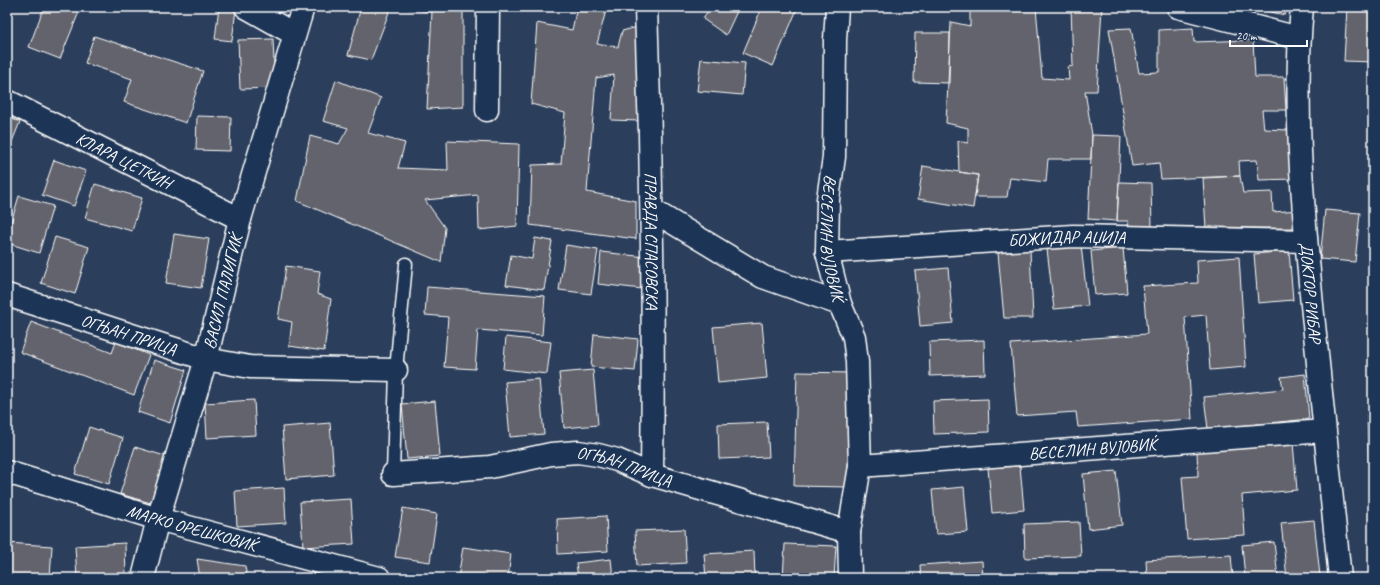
<svg xmlns="http://www.w3.org/2000/svg" width="1380" height="585" viewBox="0 0 1380 585" font-family="Caveat,sans-serif">
	<style>
		.building { fill: #62636c; stroke: #fff }
		.lines { fill: none; stroke-linecap: round; stroke-linejoin: round }
		.service-casing { stroke: #fff; stroke-width: 15 }
		.minor-casing { stroke: #fff; stroke-width: 25 }
		.service { stroke: #1d3557; stroke-width: 12 }
		.minor { stroke: #1d3557; stroke-width: 22 }
		.labels { text-anchor: middle; dominant-baseline: central; stroke-width: 3; stroke-linejoin: round; paint-order: stroke }
		.street-label { font-size: 17px; fill: #fff; stroke: #1d3557 }
	</style>
	<rect width="100%" height="100%" fill="#2b3e5b"/>
	<filter id="ink" filterUnits="userSpaceOnUse"><feTurbulence type="fractalNoise" baseFrequency=".025" numOctaves="2"/><feDisplacementMap in="SourceGraphic" scale="8" xChannelSelector="R" yChannelSelector="G"/><feConvolveMatrix kernelMatrix="1 2 1 2 8 2 1 2 1" color-interpolation-filters="sRGB"/></filter>
	<g filter="url(#ink)">
		<path class="building" d="M44,7H67L79,12L60,59L29,47Z
			M219,7L236,9L232,41L215,39Z
			M361,7H391L371,60L348,55Z
			M396,7H463V107L427,109L432,12Z
			M577,7H607L597,44L618,47L622,31L637,27L639,121L611,120L614,75L596,78L587,192L636,201V239L530,225L532,165L561,164L565,113L531,104L537,23L572,30Z
			M710,7H739L726,35L703,19Z
			M762,7H798L773,66L743,53Z
			M970,7H1036L1042,78L1069,80L1068,67L1073,66L1071,7H1102L1097,91H1085L1092,135L1091,159H1048L1046,182L1010,178L1007,197H975L978,175L959,172L958,141L968,143V128L946,123L951,22L970,26Z
			M1247,7H1286L1285,15Z
			M1347,7H1373V62L1344,61Z
			M1131,28L1139,73L1159,72V30L1193,28L1194,42L1253,40L1255,77H1284L1286,110H1262L1264,129L1288,130L1293,179L1259,180L1257,160L1239,161L1240,176L1161,179L1159,163L1132,166L1109,29Z
			M915,33H950L949,83L914,82Z
			M94,36L203,71L186,123L124,102L132,79L85,63Z
			M273,39L275,88L240,89L238,40Z
			M701,59L745,63L742,95L697,91Z
			M336,80L381,98L368,133L405,143L398,168L448,170L447,141L519,144L517,226L479,230L478,195L425,200L445,228L441,262L297,201L310,136L339,144L348,128L323,121Z
			M197,116L231,117L230,151L196,150Z
			M7,117L20,122L7,154Z
			M1092,135L1121,136L1117,221L1088,219Z
			M54,160L86,171L74,206L42,195Z
			M923,166L978,175L973,208L918,199Z
			M1240,176L1243,193L1272,192L1273,212L1299,210L1300,228L1206,229L1203,178Z
			M1119,182L1151,183L1152,229L1128,232V221H1117Z
			M95,184L142,198L132,231L85,218Z
			M19,196L53,206L39,253L7,243V236Z
			M1370,208H1373V259H1371Z
			M1325,210L1360,213L1355,262L1320,259Z
			M174,234L209,239L201,288L166,283Z
			M55,237L89,247L75,294L41,283Z
			M535,238L552,241L544,290L506,285L511,255L532,259Z
			M566,245L598,250L591,294L559,290Z
			M1081,245L1088,306L1054,309L1047,249Z
			M1123,248L1127,293L1095,295L1091,251Z
			M1030,250L1033,318H1004L998,253Z
			M1289,251L1293,300L1258,303L1254,254Z
			M601,252L646,257L642,289L598,284Z
			M1239,257L1246,367L1210,370L1206,315L1185,317L1192,419L1078,427L1076,412L1017,416L1011,344L1147,334L1143,286L1198,283L1197,260Z
			M286,266L320,271L317,294L331,299L324,351L289,346L292,322L278,319Z
			M948,268L953,323L920,326L915,271Z
			M427,287L545,296L542,335L478,330L475,369L444,367L448,317L425,315Z
			M31,322L112,353L116,342L149,355L134,395L20,352Z
			M762,323L767,378L718,383L713,327Z
			M594,334L638,339L635,371L591,367Z
			M506,337L551,342L547,374L503,369Z
			M984,340L985,374L930,376L929,342Z
			M154,360L186,370L170,423L138,412Z
			M593,370L598,425L564,428L559,373Z
			M797,372L851,373L848,487L794,486Z
			M1305,374L1309,419L1208,429L1204,397L1283,389L1281,377Z
			M539,379L544,434L510,437L505,382Z
			M988,399L989,432L934,434L933,401Z
			M254,400L256,435L207,438L205,403Z
			M435,401L440,456L407,459L402,404Z
			M1367,414H1373V466H1369Z
			M767,422L769,457L719,459L718,424Z
			M330,423L334,475L286,479L282,427Z
			M89,427L123,438L109,484L75,474Z
			M1293,443L1297,490L1242,495L1245,535L1187,539L1182,477L1198,476L1197,451Z
			M135,447L168,457L154,504L120,494Z
			M1020,466L1024,510L992,513L988,468Z
			M1116,471L1122,525L1088,529L1083,474Z
			M964,487L968,532L936,534L932,490Z
			M284,488L286,523L237,526L235,491Z
			M351,499L354,544L303,547L300,502Z
			M403,508L437,514L430,562L395,557Z
			M606,516L608,551L558,554L557,519Z
			M1314,520L1320,576L1287,578L1281,523Z
			M1079,522L1081,556L1025,558L1024,524Z
			M684,529L686,563L637,566L635,531Z
			M1274,542L1278,578H1245L1242,545Z
			M7,543L52,546L50,578H7Z
			M125,543L126,578H77L75,546Z
			M785,544L836,546L834,578H783Z
			M463,547L511,554L508,578H458Z
			M754,551L755,578H706L704,554Z
			M1231,555L1233,578H1147L1146,560Z
			M197,559L245,566L247,578H200Z
			M611,559L613,578H578L576,563Z
			M982,561L983,578H921L920,565Z"/>
		<g class="lines">
			<defs>
				<path id="service" d="M393,474L396,370L406,264"/>
				<g id="minor">
					<path d="M246,7L294,34"/>
					<path id="s1" d="M646,7C652,163 654,319 652,475"/>
					<path id="s2" d="M837,7L835,40L834,157L828,199L827,252L840,304L854,337L857,362L860,466L849,532L850,578"/>
					<path d="M1178,7L1299,38"/>
					<path id="s3" d="M1302,7C1293,106 1303,206 1312,305C1321,396 1330,487 1340,578"/>
					<path id="s4" d="M7,101L240,219"/>
					<path d="M487,110L488,7"/>
					<path d="M652,210L763,277L840,304"/>
					<path id="s5" d="M827,252L1073,236L1306,241"/>
					<path id="s6" d="M7,295L206,359L250,367L396,370"/>
					<path id="s7" d="M860,466L1324,431"/>
					<path id="s8" d="M7,472L158,519L379,578"/>
					<path id="s9" d="M393,474L490,467L551,454L578,452L598,455L617,460L652,475L849,532"/>
					<path id="s10" d="M143,578L158,519L206,359L240,219L303,7"/>
				</g>
			</defs>
			<use href="#service" class="service-casing"/>
			<use href="#minor" class="minor-casing"/>
			<use href="#service" class="service"/>
			<use href="#minor" class="minor"/>
		</g>
	</g>
	<g class="labels">
		<g class="street-label">
			<text stroke="none"><textPath href="#s4" startOffset="131">КЛАРА ЦЕТКИН</textPath></text>
			<text stroke="none"><textPath href="#s2" startOffset="232">ВЕСЕЛИН ВУЈОВИЌ</textPath></text>
			<text stroke="none"><textPath href="#s5" startOffset="240">БОЖИДАР АЏИЈА</textPath></text>
			<text stroke="none"><textPath href="#s1" startOffset="234">ПРАВДА СПАСОВСКА</textPath></text>
			<text stroke="none"><textPath href="#s10" startOffset="297">ВАСИЛ ПАЛИГИЌ</textPath></text>
			<text stroke="none"><textPath href="#s3" startOffset="286">ДОКТОР РИБАР</textPath></text>
			<text stroke="none"><textPath href="#s6" startOffset="128">ОГЊАН ПРИЦА</textPath></text>
			<text stroke="none"><textPath href="#s7" startOffset="233">ВЕСЕЛИН ВУЈОВИЌ</textPath></text>
			<text stroke="none"><textPath href="#s9" startOffset="235">ОГЊАН ПРИЦА</textPath></text>
			<text stroke="none"><textPath href="#s8" startOffset="193">МАРКО ОРЕШКОВИЌ</textPath></text>
		</g>
	</g>
	<rect width="1380" height="585" fill="none" stroke="#1d3557" stroke-width="24"/>
	<rect x="12" y="12" width="1356" height="561" fill="none" stroke="#fff" stroke-width="1.5" filter="url(#ink)"/>
	<path d="M1230 40v6h77v-6" fill="none" stroke="#ffffff" stroke-width="2"/>
	<text x="1236" y="40" font-size="12" fill="#ffffff" stroke="#1d3557" stroke-width="3" paint-order="stroke">20 m</text>
</svg>
